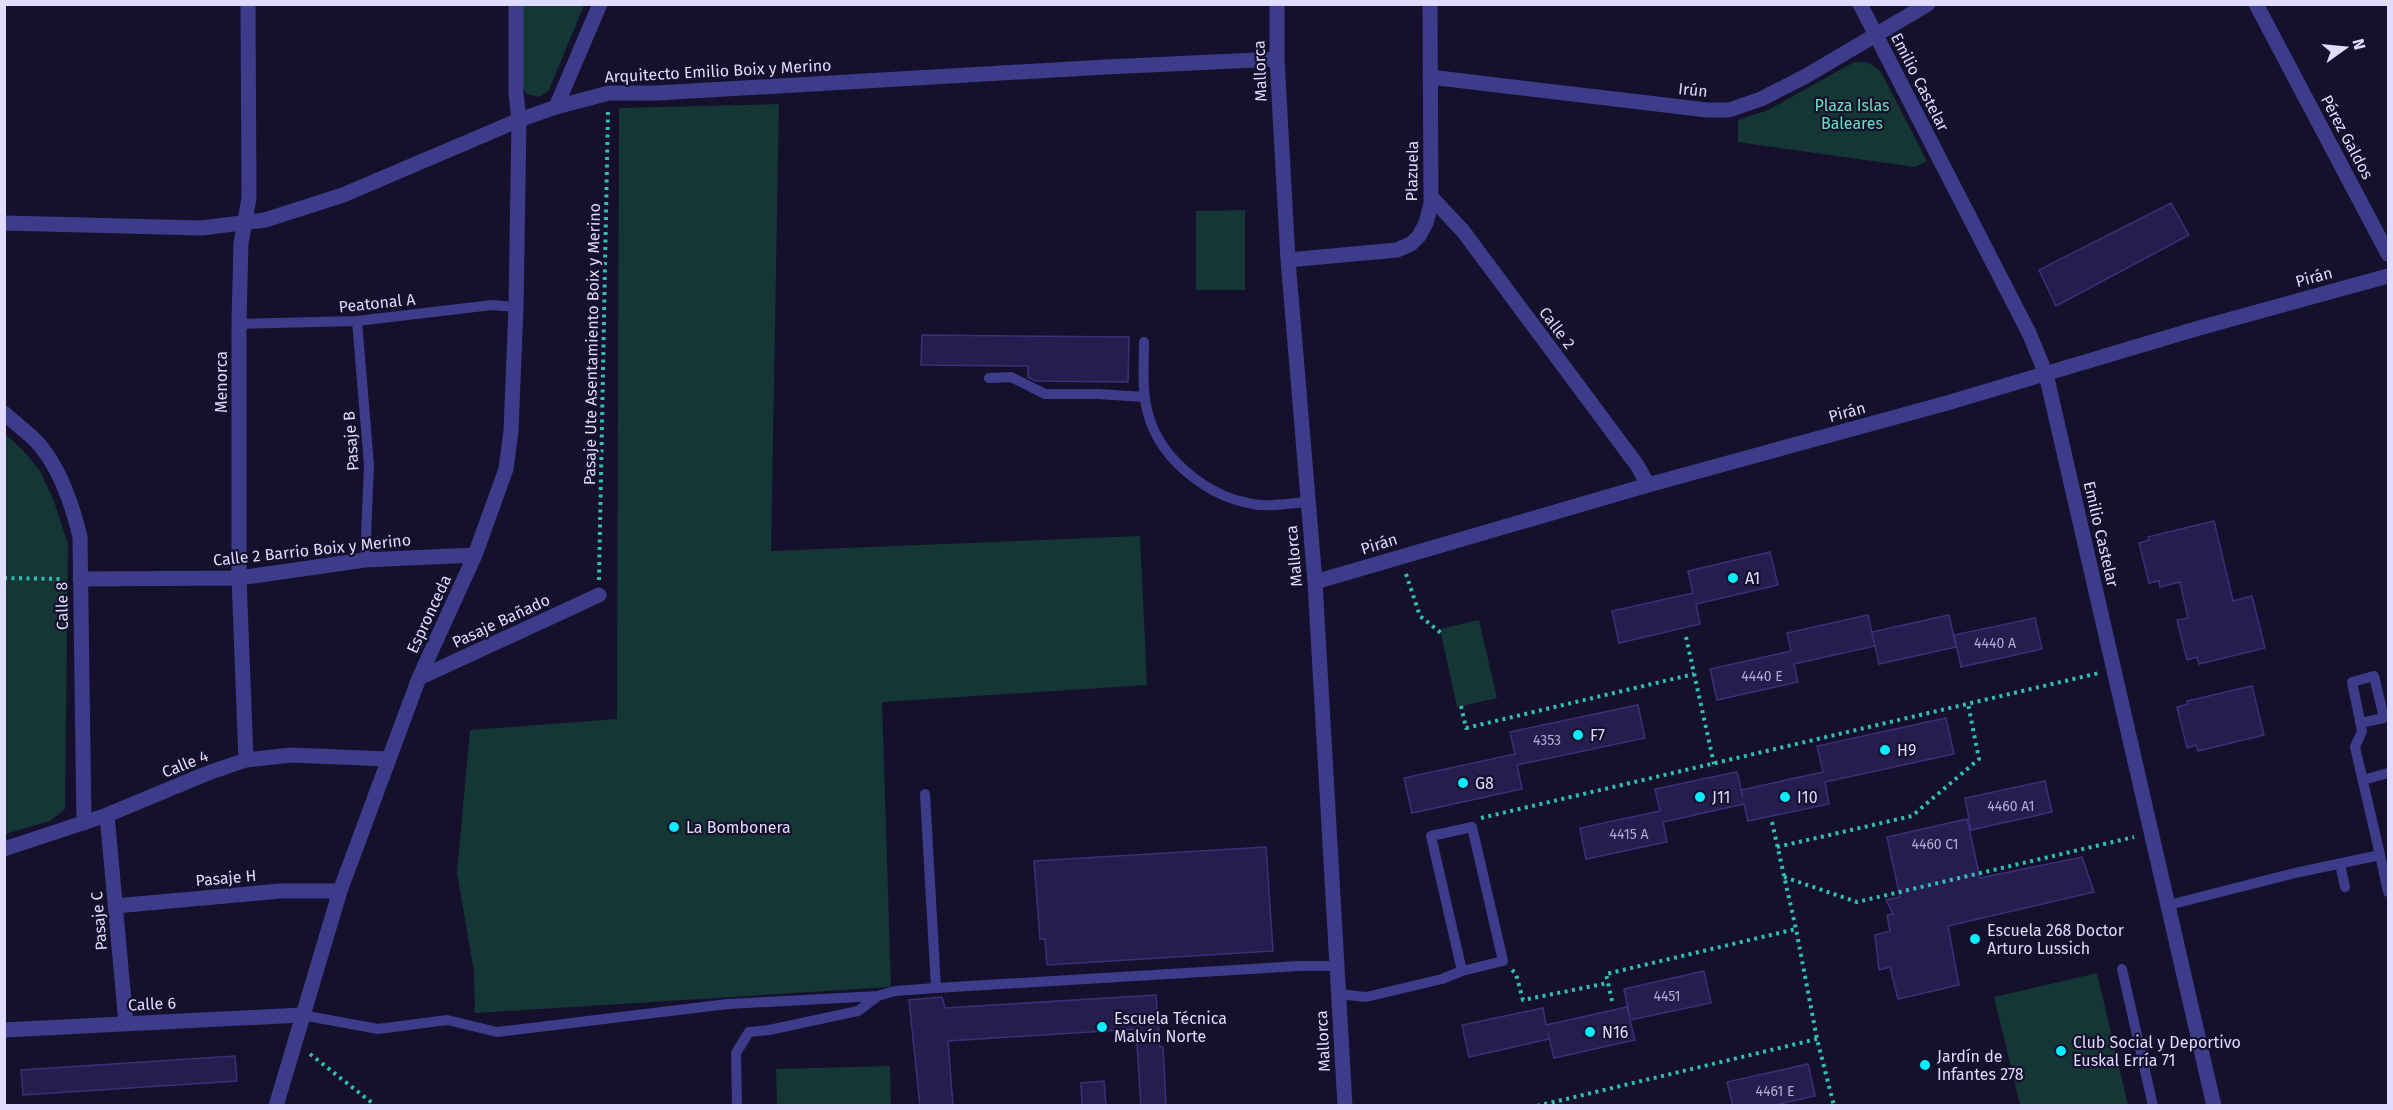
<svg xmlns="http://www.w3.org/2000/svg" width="2393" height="1110" viewBox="0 0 2393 1110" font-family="'Fira Sans',sans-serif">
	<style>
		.green { fill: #143634 }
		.building { fill: #251d4d; stroke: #3c2f79; stroke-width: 1.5 }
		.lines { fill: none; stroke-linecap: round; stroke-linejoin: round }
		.path { stroke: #30bfb2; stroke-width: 4; stroke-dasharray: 3 4.5; stroke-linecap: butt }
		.service { stroke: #3d3c8b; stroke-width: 10 }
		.minor { stroke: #3d3c8b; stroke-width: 15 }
		.poi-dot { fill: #08edff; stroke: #15112c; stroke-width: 2 }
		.labels { text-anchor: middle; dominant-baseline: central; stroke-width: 4.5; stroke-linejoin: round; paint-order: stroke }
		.number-label { font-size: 14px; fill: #b0acd2 }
		.street-label { font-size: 16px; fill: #dfdcff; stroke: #15112c }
		.park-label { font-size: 16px; fill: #65e2bf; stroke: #15112c }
		.poi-label { font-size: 16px; fill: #dfdcff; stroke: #15112c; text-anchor: start }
	</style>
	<rect width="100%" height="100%" fill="#15112c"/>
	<path class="green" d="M522,5H584L549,90L539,97L527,94L523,88Z
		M1854,62C1864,61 1875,64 1881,72L1927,161L1915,167L1738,142V120L1768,110Z
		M779,104L771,551L1140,536L1147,685L882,702L891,987L475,1013L474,972L457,873L470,730L617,719L619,108Z
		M1245,210V290H1196V211Z
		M5,434L23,450L40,471L54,501L68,544L65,809L50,821L5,834Z
		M1479,620L1497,698L1457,707L1440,629Z
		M2097,973L2128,1105H2020L1994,997Z
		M890,1066L891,1105H777L776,1069Z"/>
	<path class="building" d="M2171,203L2189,235L2056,306L2039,270Z
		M922,335L1129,337L1128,382L1035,381L1028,377V366L921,365Z
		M2214,521L2233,601L2252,596L2265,648L2199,664L2197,657L2187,660L2177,620L2188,618L2180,582L2160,587L2159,581L2149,583L2139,543L2149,540L2148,537Z
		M1770,552L1778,585L1696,604L1700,624L1619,643L1612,611L1693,593L1688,571Z
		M1868,615L1875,646L1794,664L1798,682L1717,700L1710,669L1791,651L1787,633Z
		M1949,615L1956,647L1879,664L1872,632Z
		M2035,618L2042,649L1961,667L1954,635Z
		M2252,686L2264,735L2198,751L2196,745L2187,748L2177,707L2188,704L2187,701Z
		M1638,705L1645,738L1517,765L1522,789L1412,813L1404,778L1515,754L1510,732Z
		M1946,718L1954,754L1825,782L1829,804L1748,821L1744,804L1663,822L1667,842L1586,859L1580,828L1660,811L1655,789L1737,772L1743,797L1741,790L1823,772L1817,746Z
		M2045,781L2052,812L1971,830L1965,798Z
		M1967,819L1980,878L2082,857L2094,892L1948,926L1959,985L1898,999L1890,967L1879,970L1875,935L1890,931L1887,915L1893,914L1886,900L1900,897L1887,837Z
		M1266,847L1273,951L1047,965L1045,939H1040L1034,861Z
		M1704,971L1711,1003L1630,1020L1635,1040L1554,1058L1548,1033L1549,1039L1469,1057L1462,1025L1543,1008L1546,1025L1627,1007L1630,1018L1624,989Z
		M1156,995L1160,1047H1163L1166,1106H1141L1136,1029L948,1041L953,1106H920L909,1000L942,997L945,1008Z
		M235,1056L237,1081L23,1095L21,1070Z
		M1808,1064L1815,1096L1770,1106H1733L1727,1082Z
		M1104,1081L1106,1106H1082L1081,1083Z"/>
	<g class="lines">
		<path class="path" d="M1406,574L1420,616L1441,633
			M4,578L64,579
			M599,580L608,110
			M1686,637L1714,764
			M1461,706L1466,728L1694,674
			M1481,818L2099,673
			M1772,822L1796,929L1817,1039L1834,1106
			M1777,847L1912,816L1979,759L1968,704
			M1784,877L1857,902L2134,837
			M1512,970L1516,974L1523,1000L1608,983
			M1612,1001L1606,974L1796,929
			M310,1054L376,1106
			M1537,1106L1817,1039"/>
		<path class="service" d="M357,321L369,465L365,560
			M239,324L357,321L492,305L516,307
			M1144,342C1144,368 1141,395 1150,420C1163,460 1207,495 1248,503C1267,508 1288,503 1308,502
			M989,378L1011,377L1045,394H1097L1145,397
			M2363,780L2388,773
			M925,794L936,988
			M2380,855L2388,892
			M2340,864L2345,887
			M2169,905L2295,873L2380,855L2355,747L2362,731L2352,682L2374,676L2384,718L2360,723
			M2122,969L2153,1106
			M1338,994L1366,997L1442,979L1462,971L1431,836L1472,827L1503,961L1462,971
			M302,1015L378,1029L447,1020L497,1032L728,1004L878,996L895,991L936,988L1299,966H1337
			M737,1106L736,1053L749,1032L769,1030L858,1011L878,996"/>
		<path class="minor" d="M1277,4V59L1288,260L1315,582L1345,1106
			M1860,4L2029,333L2046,374L2214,1106
			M2256,4L2388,254
			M1430,77L1707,110H1729L1761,99L1806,76L1928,4
			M556,107L600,4
			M1431,197L1463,231L1637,465L1648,485
			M4,223L202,228L265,220L343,195L519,120L556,107L609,93H657L1106,67L1277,59
			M1288,260L1397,250L1411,244L1419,236L1426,223L1431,204L1430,4
			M4,413C15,423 26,431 36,441C60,467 72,503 80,537L84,823
			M80,579L239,578L365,560L475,555
			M1315,582L1648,485L1947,403L2199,328L2388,276
			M419,678L599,595
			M246,760L239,578V324L241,243L249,198L248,4
			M107,815L126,1023
			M4,849L107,815L208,773L246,760L291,755L387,759
			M115,906L280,891H340
			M4,1030L302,1015
			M276,1106L340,891L419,678L475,555L506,469L511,431L516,307L519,120L516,93V4"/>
	</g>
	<g class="poi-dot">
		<circle cx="1733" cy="578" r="6"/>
		<circle cx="1578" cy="735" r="6"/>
		<circle cx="1885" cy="750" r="6"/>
		<circle cx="1463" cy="783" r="6"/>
		<circle cx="1700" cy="797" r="6"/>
		<circle cx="1785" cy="797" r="6"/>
		<circle cx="674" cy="827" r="6"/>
		<circle cx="1975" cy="939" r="6"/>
		<circle cx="1102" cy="1027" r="6"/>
		<circle cx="1590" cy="1032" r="6"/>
		<circle cx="2061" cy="1051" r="6"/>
		<circle cx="1925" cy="1065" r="6"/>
	</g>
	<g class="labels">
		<g class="number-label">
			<text x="1995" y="643">4440 A</text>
			<text x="1762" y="676">4440 E</text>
			<text x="1547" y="740">4353</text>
			<text x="2011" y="806">4460 A1</text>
			<text x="1629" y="834">4415 A</text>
			<text x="1935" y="844">4460 C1</text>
			<text x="1667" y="996">4451</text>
			<text x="1775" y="1091">4461 E</text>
		</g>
		<g class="street-label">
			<text transform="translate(718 71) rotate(-3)">Arquitecto Emilio Boix y Merino</text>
			<text transform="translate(1260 71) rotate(-92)">Mallorca</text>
			<text transform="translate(1920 82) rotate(63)">Emilio Castelar</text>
			<text transform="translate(1693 90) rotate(6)">Irún</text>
			<text transform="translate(2347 137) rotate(62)">Pérez Galdos</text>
			<text transform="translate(1412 171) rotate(-89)">Plazuela</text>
			<text transform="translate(2314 277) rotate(-15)">Pirán</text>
			<text transform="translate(377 303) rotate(-6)">Peatonal A</text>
			<text transform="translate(1557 328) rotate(53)">Calle 2</text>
			<text transform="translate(592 344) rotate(-89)">Pasaje Ute Asentamiento Boix y Merino</text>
			<text transform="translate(221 382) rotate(-90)">Menorca</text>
			<text transform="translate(1847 412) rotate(-15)">Pirán</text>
			<text transform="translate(351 441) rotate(-94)">Pasaje B</text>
			<text transform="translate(2101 534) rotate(77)">Emilio Castelar</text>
			<text transform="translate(1379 544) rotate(-17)">Pirán</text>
			<text transform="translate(312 550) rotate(-6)">Calle 2 Barrio Boix y Merino</text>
			<text transform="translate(1294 556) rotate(-95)">Mallorca</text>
			<text transform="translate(62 606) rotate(-91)">Calle 8</text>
			<text transform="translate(429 614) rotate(-65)">Espronceda</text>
			<text transform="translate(501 621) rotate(-25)">Pasaje Bañado</text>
			<text transform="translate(185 764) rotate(-22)">Calle 4</text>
			<text transform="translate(226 878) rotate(-5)">Pasaje H</text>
			<text transform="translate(99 921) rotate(-95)">Pasaje C</text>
			<text transform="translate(152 1004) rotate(-3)">Calle 6</text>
			<text transform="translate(1323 1041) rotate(-93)">Mallorca</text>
		</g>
		<g class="park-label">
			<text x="1852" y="105">Plaza Islas<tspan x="1852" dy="18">Baleares</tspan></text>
		</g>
		<g class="poi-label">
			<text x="1745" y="578">A1</text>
			<text x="1590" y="735">F7</text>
			<text x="1897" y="750">H9</text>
			<text x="1475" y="783">G8</text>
			<text x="1712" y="797">J11</text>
			<text x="1797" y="797">I10</text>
			<text x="686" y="827">La Bombonera</text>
			<text x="1987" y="930">Escuela 268 Doctor<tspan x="1987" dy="18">Arturo Lussich</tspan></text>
			<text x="1114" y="1018">Escuela Técnica<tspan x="1114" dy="18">Malvín Norte</tspan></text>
			<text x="1602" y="1032">N16</text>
			<text x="2073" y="1042">Club Social y Deportivo<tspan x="2073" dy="18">Euskal Erría 71</tspan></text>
			<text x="1937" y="1056">Jardín de<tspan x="1937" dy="18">Infantes 278</tspan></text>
		</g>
	</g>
	<rect width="2393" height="1110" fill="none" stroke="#dfdcff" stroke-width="12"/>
	<g transform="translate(2345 48) rotate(75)" stroke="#15112c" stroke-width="4.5" paint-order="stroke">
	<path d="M0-4.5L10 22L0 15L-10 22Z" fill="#dfdcff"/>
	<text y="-9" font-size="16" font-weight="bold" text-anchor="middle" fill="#dfdcff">N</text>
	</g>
</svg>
